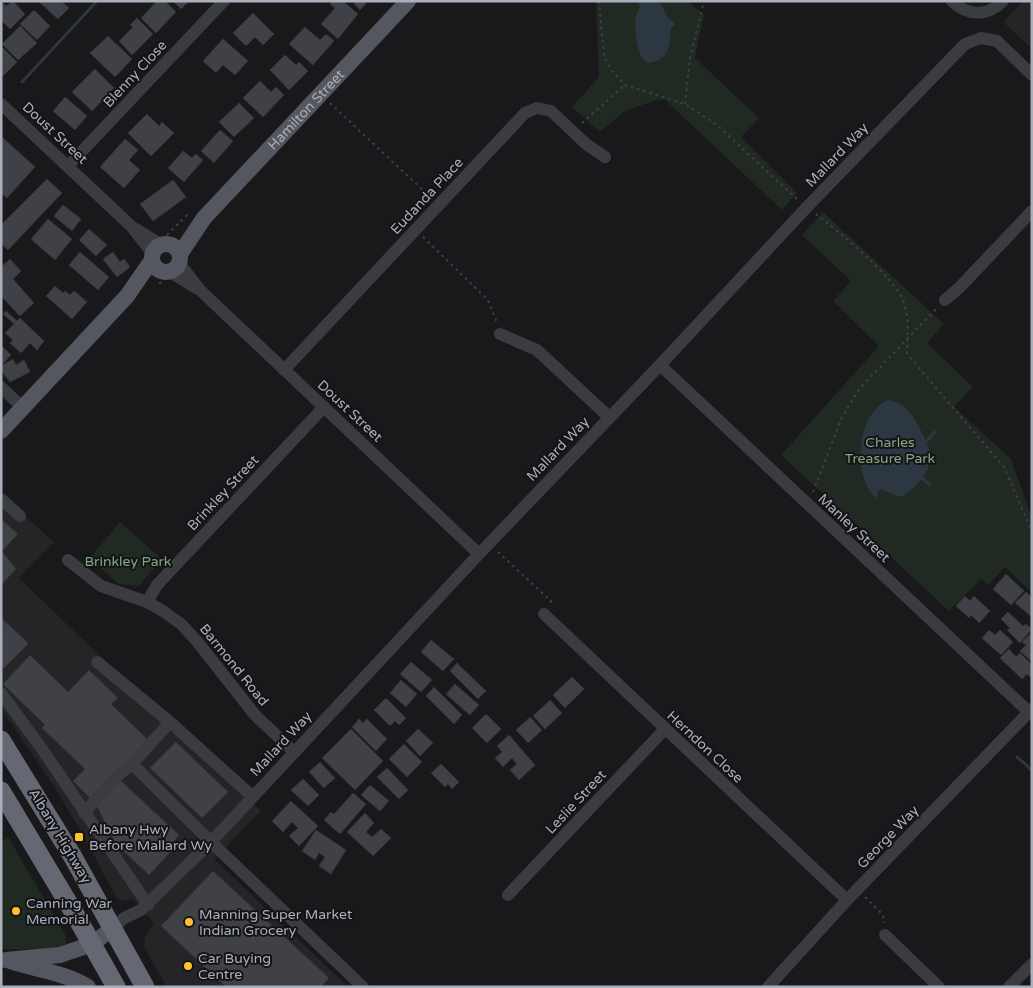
<svg xmlns="http://www.w3.org/2000/svg" width="1033" height="988" viewBox="0 0 1033 988" font-family="'Varela Round',sans-serif">
	<style>
		.built { fill: #252528 }
		.green { fill: #202a22 }
		.water { fill: #2d3741 }
		.lines { fill: none; stroke-linecap: round; stroke-linejoin: round }
		.stream { stroke: #2d3741; stroke-width: 3 }
		.building { fill: #404146; stroke: #333237 }
		.path { stroke: #3f4148; stroke-width: 2; stroke-dasharray: 2.5 4; stroke-linecap: butt }
		.minor { stroke: #3b3c42; stroke-width: 12 }
		.major { stroke: #555760; stroke-width: 16 }
		.highway { stroke: #656872; stroke-width: 19 }
		.poi-dot { fill: #ffc12d; stroke: #141416; stroke-width: 2 }
		.labels { text-anchor: middle; dominant-baseline: central; stroke-width: 4; stroke-linejoin: round; paint-order: stroke }
		.street-label { font-size: 14px; fill: #aaafbc; stroke: #141416 }
		.park-label { font-size: 14px; fill: #80a884; stroke: #141416 }
		.poi-label { font-size: 14px; fill: #aaafbc; stroke: #141416; text-anchor: start }
	</style>
	<rect width="100%" height="100%" fill="#19191b"/>
	<path class="built" d="M1023,1H1032V49L1003,22Z
		M1,495L54,542L19,578L261,811L214,859L348,987H167L144,947L145,937L154,923L133,899L123,901L116,897L87,842L55,788L1,708Z"/>
	<path class="green" d="M596,1H690L693,6L704,14L695,58L759,118L741,137L797,193L782,210L664,99L653,101L625,111L600,132L572,107L599,77Z
		M823,212L944,324L927,343L973,387L954,407L1011,459L1029,510L1032,512V593L1005,567L988,585L981,579L949,611L781,455L879,346L833,301L851,281L802,235Z
		M120,522L162,559L139,586L119,584L89,559Z
		M8,837L66,936V943L62,948L44,950L1,949V843Z"/>
	<path class="water" d="M638,1H660L668,19L674,22L675,25L671,27C670,45 670,61 648,63L643,59L640,54L636,39L635,18L640,7Z
		M888,400C908,403 916,420 924,437C927,444 931,452 930,460C929,472 921,481 912,489C908,492 905,497 899,496C893,495 886,491 880,489L879,490L877,497L876,498C851,476 857,413 888,400Z"/>
	<g class="lines">
		<path class="stream" d="M22,82L97,1
			M926,442L935,432
			M923,479L930,485
			M1017,757L1032,770"/>
	</g>
	<path class="building" d="M1,1L6,6L13,1L25,14L10,29L1,20Z
		M38,1H61L69,8L58,19Z
		M157,1H165L176,12L156,33L141,18Z
		M173,1H189L181,9Z
		M333,1H343L358,14L338,39L321,24L335,8L330,4Z
		M352,1H368L360,10Z
		M34,10L50,26L37,40L20,24Z
		M253,13L274,34L263,45L255,37L246,46L233,33Z
		M137,18L153,34L132,55L119,41L133,27L130,25Z
		M20,26L37,43L18,60L2,44Z
		M305,27L320,40L326,34L334,41L313,65L289,44Z
		M108,36L132,59L115,77L90,53Z
		M223,39L248,61L235,75L223,65L216,73L203,61Z
		M1,46L17,62L3,76L1,75Z
		M285,55L296,65L299,62L308,71L289,90L270,70Z
		M95,69L114,88L92,111L72,92Z
		M260,81L271,92L276,87L284,95L263,117L243,98Z
		M65,97L87,116L75,130L53,111Z
		M239,103L254,118L234,137L219,122Z
		M147,114L159,126L162,122L174,133L151,156L128,133Z
		M220,130L233,141L214,163L201,151Z
		M1,136L35,167L7,198L1,193Z
		M125,139L138,150L129,160L140,170L124,188L100,167Z
		M183,151L192,158L196,154L203,160L184,182L168,168Z
		M47,179L62,193L8,250L1,243V225Z
		M173,180L186,197L153,221L140,204Z
		M63,205L81,219L72,231L54,216Z
		M48,219L72,239L55,260L31,239Z
		M89,229L107,245L96,256L79,240Z
		M80,252L109,277L98,290L69,265Z
		M113,252L120,262L124,259L130,267L117,277L103,259Z
		M10,259L21,271L13,279L34,303L20,316L1,296V267Z
		M55,286L63,293L65,291L70,295L74,291L87,302L72,319L46,296Z
		M6,311L17,321L20,318L44,341L37,350L30,343L21,353L10,343L13,340L5,333L14,324L3,314Z
		M1,345L11,355L1,366Z
		M13,359L16,365L24,360L30,372L10,382L1,370V366Z
		M2,520L18,534L2,551L16,569L1,585V521Z
		M1006,574L1024,591L1011,605L993,589Z
		M1026,592L1032,597V617L1015,603Z
		M965,596L970,601L974,596L990,611L979,623L971,615L969,618L956,606Z
		M1008,612L1023,626L1026,624L1032,629L1020,643L1007,630L1010,628L1001,619Z
		M1,618L25,640L28,644L3,669L1,666Z
		M989,630L995,635L1000,630L1013,642L1001,655L982,638Z
		M1030,634L1032,636V662L1020,651L1026,645L1022,642Z
		M431,640L454,659L443,671L421,652Z
		M1009,649L1016,657L1020,653L1032,665V675L1030,677L1027,674L1022,679L1000,658Z
		M30,655L68,692L89,670L118,698L111,704L148,740L91,799L73,781L85,769L42,728L45,725L3,684Z
		M411,662L432,680L421,692L400,674Z
		M457,663L486,691L478,699L450,671Z
		M572,677L584,689L565,708L553,695Z
		M401,680L417,694L406,707L390,693Z
		M455,684L479,705L470,715L446,694Z
		M434,687L462,715L454,724L426,696Z
		M386,698L406,718L399,725L395,721L390,726L374,710Z
		M550,700L562,713L545,729L533,716Z
		M486,714L501,729L487,743L472,728Z
		M530,717L542,730L528,743L516,730Z
		M359,719L363,723L367,719L387,739L376,751L352,727Z
		M351,729L383,761L355,790L322,758Z
		M418,729L433,743L420,756L406,741Z
		M509,735L535,765L519,780L510,770L517,764L512,758L503,767L495,758L502,752L497,746Z
		M176,742L228,792L202,818L150,768Z
		M404,744L422,762L407,777L389,759Z
		M320,762L335,778L324,788L309,772Z
		M441,764L459,782L452,789L448,784L445,787L431,773Z
		M387,768L408,790L399,799L377,777Z
		M303,779L319,795L308,806L291,790Z
		M120,780L179,835L174,841L176,846L149,875L115,843L96,804Z
		M370,785L389,801L380,811L361,795Z
		M353,793L366,804L340,834L324,820L331,812L334,814Z
		M291,801L318,826L299,846L289,836L298,828L292,822L283,832L272,821Z
		M365,813L374,823L366,832L372,837L381,829L391,838L373,856L347,832Z
		M316,830L346,850L331,874L319,866L325,857L319,853L315,860L302,851Z
		M213,871L329,978L321,987H226L161,926Z"/>
	<g class="lines">
		<path class="path" d="M599,1L604,56L612,71L625,85L685,104L717,125L798,200
			M330,103L430,197
			M685,104L690,58L704,1
			M582,123L625,85
			M816,214C837,230 894,277 903,300C910,317 907,336 907,354L1004,467L1032,532
			M167,235L190,212
			M423,237L488,300L497,323
			M159,283H165
			M813,492L842,417L860,388L938,307
			M498,552L551,601L550,604
			M865,897L883,915L884,923"/>
		<path class="minor" d="M952,1C967,16 988,17 1003,1
			M1,104L131,226L153,254
			M68,166L224,1
			M136,229L162,245
			M179,263L200,290L479,554
			M170,272L196,288
			M945,300L960,287L1032,211
			M500,334L537,350L609,417
			M660,365L1029,712
			M284,370L525,113L537,108L551,111L586,144L605,157
			M1,387L22,407
			M1,499L20,516
			M68,560L101,586L147,602L163,611L181,624L196,640L255,715L294,752
			M147,602L157,585L324,407
			M544,614L847,900
			M97,662L170,722L253,797
			M1,693L42,749L148,905
			M132,764L211,842L363,987
			M84,813L114,779L132,764L170,722
			M508,895L665,729
			M113,928L124,918L141,910L211,842L479,554L660,365L807,207L965,44L981,38L997,41L1032,75
			M885,935L939,987
			M768,987L847,900L1032,709
			M1009,987L1032,964"/>
		<g class="major">
			<circle cx="166" cy="258" r="14"/>
			<path id="s1" d="M180,254L204,218L408,1"/>
			<path d="M1,431L127,296L152,260"/>
			<path d="M6,960L60,955L92,944L113,928"/>
			<path d="M10,961C36,970 64,972 88,987"/>
		</g>
		<path class="highway" d="M1,740L73,857L145,987
			M1,791L76,916L116,987"/>
	</g>
	<g class="poi-dot">
		<rect x="74" y="832" width="10" height="10" rx="2.5"/>
		<circle cx="16" cy="911" r="5"/>
		<circle cx="189" cy="922" r="5"/>
		<circle cx="188" cy="966" r="5"/>
	</g>
	<g class="labels">
		<g class="street-label">
			<text transform="translate(135 74) rotate(-47)">Blenny Close</text>
			<text stroke="none"><textPath href="#s1" startOffset="192">Hamilton Street</textPath></text>
			<text transform="translate(55 133) rotate(43)">Doust Street</text>
			<text transform="translate(837 155) rotate(-46)">Mallard Way</text>
			<text transform="translate(427 196) rotate(-47)">Eudanda Place</text>
			<text transform="translate(350 411) rotate(43)">Doust Street</text>
			<text transform="translate(558 449) rotate(-46)">Mallard Way</text>
			<text transform="translate(223 493) rotate(-47)">Brinkley Street</text>
			<text transform="translate(854 528) rotate(43)">Manley Street</text>
			<text transform="translate(234 665) rotate(51)">Barmond Road</text>
			<text transform="translate(281 744) rotate(-47)">Mallard Way</text>
			<text transform="translate(705 747) rotate(43)">Herndon Close</text>
			<text transform="translate(576 802) rotate(-47)">Leslie Street</text>
			<text transform="translate(60 836) rotate(59)">Albany Highway</text>
			<text transform="translate(888 837) rotate(-46)">George Way</text>
		</g>
		<g class="park-label">
			<text x="890" y="442">Charles<tspan x="890" dy="16">Treasure Park</tspan></text>
			<text x="128" y="561">Brinkley Park</text>
		</g>
		<g class="poi-label">
			<text x="89" y="829">Albany Hwy<tspan x="89" dy="16">Before Mallard Wy</tspan></text>
			<text x="26" y="903">Canning War<tspan x="26" dy="16">Memorial</tspan></text>
			<text x="199" y="914">Manning Super Market<tspan x="199" dy="16">Indian Grocery</tspan></text>
			<text x="198" y="958">Car Buying<tspan x="198" dy="16">Centre</tspan></text>
		</g>
	</g>
	<rect width="1033" height="988" fill="none" stroke="#aaafbc" stroke-width="5"/>
</svg>
